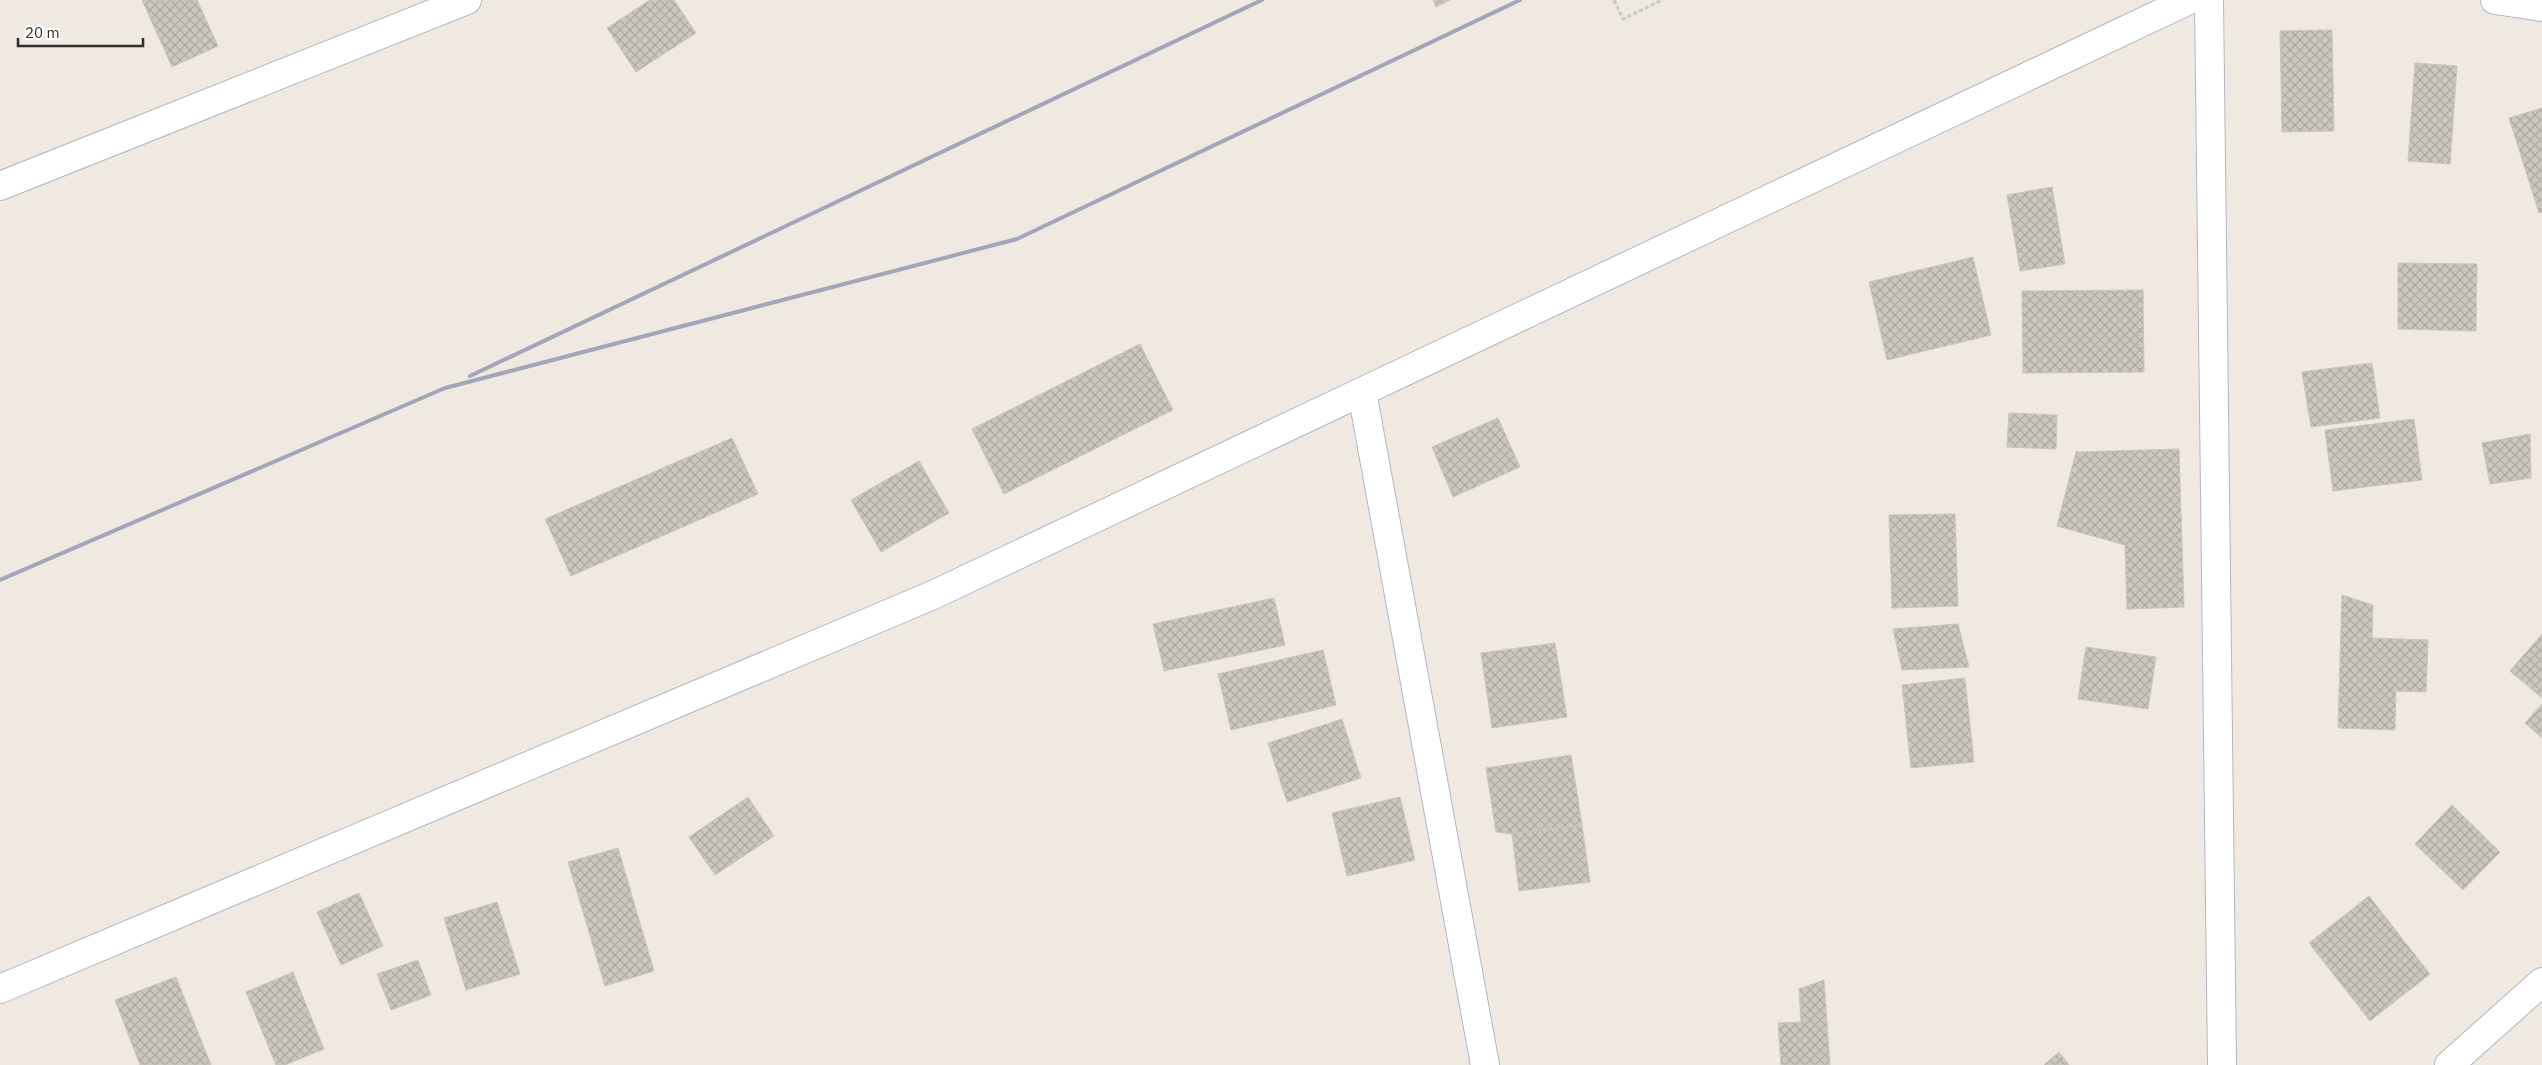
<svg xmlns="http://www.w3.org/2000/svg" width="2542" height="1065" viewBox="0 0 2542 1065" font-family="'IBM Plex Sans',sans-serif">
	<style>
		.building { fill: url(#building-cross-hatch); stroke: #cbc5ba }
		.lines { fill: none; stroke-linecap: round; stroke-linejoin: round }
		.minor-casing { stroke: #b4b7c1; stroke-width: 30 }
		.path { stroke: #c9c9c9; stroke-width: 3; stroke-dasharray: 4 2.5; stroke-linecap: butt }
		.minor { stroke: #fff; stroke-width: 28 }
		.rail { stroke: #a3a6b8; stroke-width: 4 }
	</style>
	<defs>
		<pattern id="building-cross-hatch" width="8" height="8" patternUnits="userSpaceOnUse" patternTransform="scale(1.25)"><rect width="8" height="8" fill="#cbc7bf"/><path d="M0 0l8 8M0 8l8-8" fill="none" stroke="#afaba4"/></pattern>
	</defs>
	<rect width="100%" height="100%" fill="#efe9e1"/>
	<path class="building" d="M142,0H197L218,46L172,67Z
		M650,0H674L696,33L636,72L607,28Z
		M1433,0H1450L1436,7Z
		M2332,30L2334,131L2282,132L2280,31Z
		M2415,63L2457,66L2450,164L2408,161Z
		M2542,108V212L2539,213L2509,118Z
		M2052,187L2065,264L2020,271L2007,195Z
		M1973,257L1991,335L1887,360L1869,282Z
		M2398,263L2477,264L2476,331L2398,329Z
		M2143,290L2144,372L2023,373L2022,291Z
		M1140,344L1173,410L1004,494L972,429Z
		M2372,363L2380,418L2311,427L2302,372Z
		M2009,413L2057,415L2056,449L2007,447Z
		M1498,418L1520,467L1453,497L1432,447Z
		M2414,419L2422,480L2333,491L2325,430Z
		M2530,434L2531,478L2490,484L2482,443Z
		M732,438L758,494L571,576L545,519Z
		M2179,449L2184,607L2127,609L2125,545L2057,526L2076,452Z
		M919,461L949,513L881,552L851,500Z
		M1955,514L1958,606L1892,608L1889,515Z
		M2342,595L2373,605L2372,638L2428,640L2426,692L2396,691L2395,730L2338,728Z
		M1274,598L1285,645L1164,671L1153,624Z
		M1958,624L1969,667L1902,670L1893,629Z
		M2542,634V698L2510,671Z
		M1555,643L1567,717L1492,728L1481,653Z
		M2086,647L2156,657L2148,709L2078,699Z
		M1323,650L1336,705L1231,730L1218,674Z
		M1965,678L1974,762L1911,768L1902,685Z
		M2542,704V738L2525,723Z
		M1342,719L1361,778L1287,802L1268,743Z
		M1571,755L1582,825L1512,834L1496,832L1486,768Z
		M748,797L774,836L715,875L689,837Z
		M1400,797L1415,860L1347,876L1332,813Z
		M2452,805L2500,852L2463,890L2415,844Z
		M1582,825L1590,882L1519,891L1512,834Z
		M618,848L654,971L605,986L568,862Z
		M359,893L383,946L341,965L317,912Z
		M2369,896L2430,974L2370,1021L2309,943Z
		M497,902L520,974L466,990L444,918Z
		M418,960L431,995L391,1010L377,974Z
		M293,972L324,1049L285,1065H276L246,992Z
		M176,977L211,1065H140L115,1000Z
		M1824,980L1830,1065H1781L1778,1023L1801,1022L1799,989Z
		M2059,1052L2069,1065H2044Z"/>
	<g class="lines">
		<defs>
			<path id="minor" d="M2209,0L2222,1065
				M2495,0L2542,7
				M0,186L467,0
				M1362,392L1485,1065
				M0,989L933,595L2189,0
				M2449,1065L2542,982"/>
		</defs>
		<use href="#minor" class="minor-casing"/>
		<path class="path" d="M1614,0L1623,19L1662,0"/>
		<use href="#minor" class="minor"/>
		<path class="rail" d="M470,376L1262,0
			M0,580L445,388L1017,239L1520,0"/>
	</g>
	<path d="M18 38v8h125v-8" fill="none" stroke="#2e2e2e" stroke-width="2.5"/>
	<text x="25" y="38" font-size="15" fill="#2e2e2e" stroke="#ffffff" stroke-width="4" paint-order="stroke">20 m</text>
</svg>
